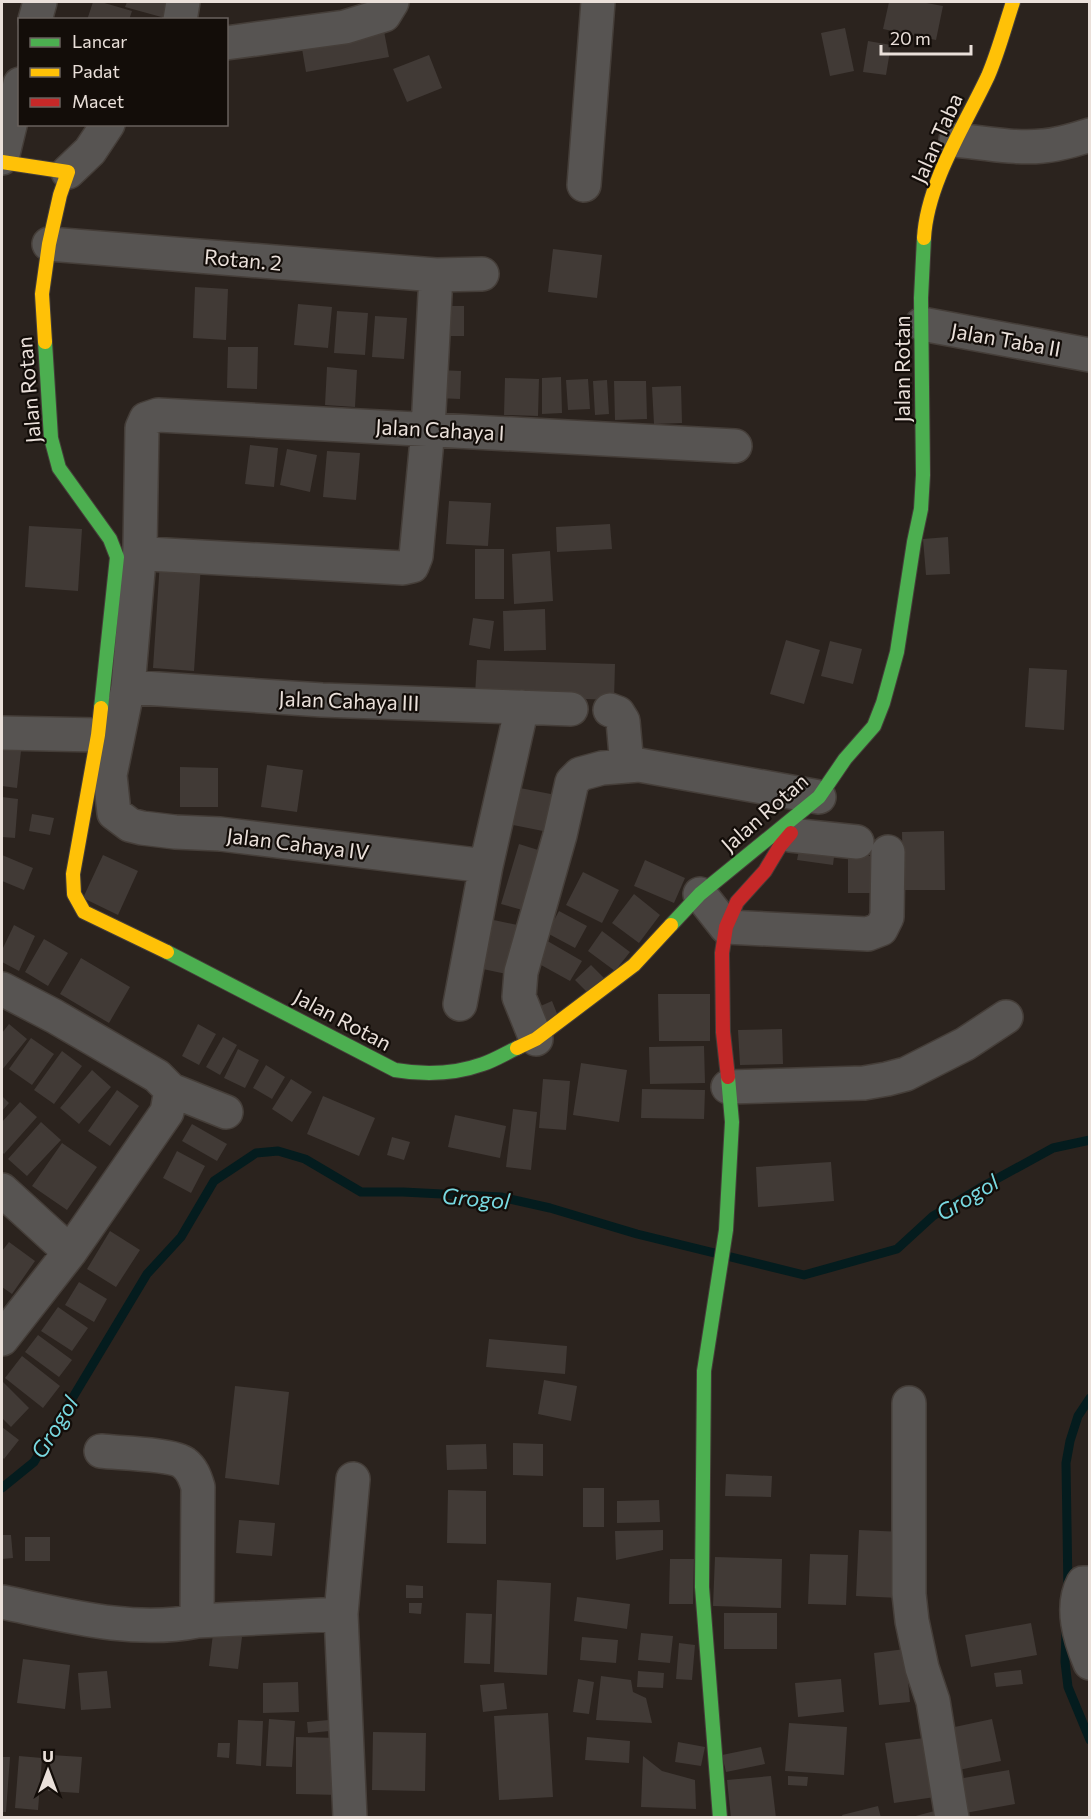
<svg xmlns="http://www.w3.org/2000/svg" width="1091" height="1819" viewBox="0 0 1091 1819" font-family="Commissioner,sans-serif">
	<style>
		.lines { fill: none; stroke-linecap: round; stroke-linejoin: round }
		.stream { stroke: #041c1e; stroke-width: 9 }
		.building { fill: #413a36 }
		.street-casing { stroke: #453e39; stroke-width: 36 }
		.fast-casing { stroke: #453e39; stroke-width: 16 }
		.slow-casing { stroke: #453e39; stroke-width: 16 }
		.jam-casing { stroke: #453e39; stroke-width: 16 }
		.street { stroke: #575452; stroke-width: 33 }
		.fast { stroke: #4caf50; stroke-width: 14 }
		.slow { stroke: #ffc107; stroke-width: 14 }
		.jam { stroke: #c62828; stroke-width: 14 }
		.labels { text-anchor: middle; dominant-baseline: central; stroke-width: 4.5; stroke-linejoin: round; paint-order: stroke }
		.street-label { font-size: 21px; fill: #eae0da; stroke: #130d09 }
		.water-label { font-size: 22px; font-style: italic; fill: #78d9e1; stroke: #130d09 }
	</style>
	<rect width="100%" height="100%" fill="#2b231e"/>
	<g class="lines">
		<path class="stream" d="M2,1488L34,1462L147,1274L181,1237L214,1181L256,1153L278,1151L305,1159L361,1192H403L501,1197L550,1208L637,1234L804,1275L897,1249L933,1216L980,1188L1053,1148L1090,1140
			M1068,1590L1066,1463L1070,1441L1078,1416L1090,1398
			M1066,1633L1065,1662L1068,1687L1090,1740"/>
	</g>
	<path class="building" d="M93,2H101L132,11L129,20H87Z
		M127,2H169L165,18L125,7Z
		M889,2H921L943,6L936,40L883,29Z
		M382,21L389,57L306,72L300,37Z
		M845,28L854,71L830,76L821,33Z
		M868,41L891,45L886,75L863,72Z
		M429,55L442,88L407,102L393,69Z
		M553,249L602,255L597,298L548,292Z
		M195,287L228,289L226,340L193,338Z
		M298,304L332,307L328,348L294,345Z
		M443,306H464V336H443Z
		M337,311L368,313L365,355L334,353Z
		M375,316L407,318L404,359L372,357Z
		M228,347H258L257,389L227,388Z
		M327,367L357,370L355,407L325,405Z
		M438,370L461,371L460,399L437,398Z
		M561,377L562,413L542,414V378Z
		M505,378L539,379L538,416L504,415Z
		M588,379L590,409L568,410L566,380Z
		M607,380L609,414L595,415L593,381Z
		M614,381H646L647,419L615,420Z
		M681,386L682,423L654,424L652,387Z
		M250,445L278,448L274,487L245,484Z
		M287,449L317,455L310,492L280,485Z
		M327,451L360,453L356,500L323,497Z
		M449,501L491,503L488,546L446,544Z
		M610,524L612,549L557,552L556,527Z
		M29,526L82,529L78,591L25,587Z
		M948,537L950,574L926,575L923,539Z
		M475,549H504V599H475Z
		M550,551L553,601L514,604L512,554Z
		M160,561L201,564L194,671L153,668Z
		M545,609L546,650L504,651L503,611Z
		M473,618L494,621L490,649L469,645Z
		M786,640L820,650L804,704L770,694Z
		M830,641L862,649L853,684L821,676Z
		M477,660L615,664L614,700L475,695Z
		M1029,668L1067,670L1064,730L1025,727Z
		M2,749L21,751L17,788L2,786Z
		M267,765L303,770L297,812L261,807Z
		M180,767L218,768V807H180Z
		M520,788L561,796L553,833L513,825Z
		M2,797L18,799L15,838L2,837Z
		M32,814L54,818L50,835L29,831Z
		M944,831L945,890H903L902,832Z
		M519,844L551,854L533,913L501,904Z
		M800,845L835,849L833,865L797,860Z
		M2,855L33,868L24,890L2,881Z
		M103,855L138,871L118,915L83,898Z
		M848,856H872V893H848Z
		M645,860L685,878L674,903L634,886Z
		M583,872L619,890L602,923L566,905Z
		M634,894L660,915L639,943L612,923Z
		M559,911L587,926L575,948L547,933Z
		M489,919L527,927L516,976L478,968Z
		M14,925L35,936L19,971L2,962V950Z
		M602,931L630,952L615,971L588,951Z
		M44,939L68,953L48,986L25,972Z
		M544,939L582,961L570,981L532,960Z
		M81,958L130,987L109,1023L60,994Z
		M591,965L605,979L589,994L575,980Z
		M658,994H710V1041H659Z
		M552,1001L558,1016L542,1023L536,1008Z
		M9,1024L27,1039L2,1070V1033Z
		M198,1024L216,1034L199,1065L182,1056Z
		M782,1029L783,1064L740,1065L738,1030Z
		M223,1037L237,1045L220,1075L206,1067Z
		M31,1038L54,1054L32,1085L9,1069Z
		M704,1046L705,1083L650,1084L649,1047Z
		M238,1049L259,1060L245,1088L224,1078Z
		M62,1051L82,1066L54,1104L34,1090Z
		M581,1063L627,1070L619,1122L573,1115Z
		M266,1065L285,1077L272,1099L253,1088Z
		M92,1070L111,1087L79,1124L60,1108Z
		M291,1079L312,1092L292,1122L272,1109Z
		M543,1079L570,1081L566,1130L539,1128Z
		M642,1089L705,1090L704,1119L641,1118Z
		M117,1090L139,1106L110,1146L88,1131Z
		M2,1096L9,1103L2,1111Z
		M323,1096L375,1118L359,1156L307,1134Z
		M20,1102L37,1117L4,1154L2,1152V1122Z
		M513,1109L537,1112L531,1170L506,1167Z
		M455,1115L506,1126L500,1158L448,1147Z
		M41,1122L61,1140L27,1176L8,1159Z
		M192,1124L227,1144L217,1161L182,1141Z
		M392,1137L410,1142L404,1160L387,1155Z
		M62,1143L97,1167L67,1210L32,1186Z
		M177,1151L205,1166L191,1193L163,1178Z
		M831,1162L834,1201L758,1207L756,1167Z
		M110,1231L140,1250L116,1287L87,1269Z
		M9,1242L35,1261L12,1294L2,1287V1251Z
		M79,1282L107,1299L94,1322L65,1305Z
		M58,1307L88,1328L72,1351L41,1331Z
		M38,1335L72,1360L59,1377L25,1352Z
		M489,1339L567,1346L565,1374L486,1367Z
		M22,1356L60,1386L43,1408L5,1378Z
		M544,1380L577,1386L571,1421L538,1414Z
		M2,1381L29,1408L11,1427L2,1418Z
		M235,1386L289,1392L279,1485L225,1478Z
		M2,1427L19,1440L4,1459L2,1457Z
		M513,1443L543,1444V1476L513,1475Z
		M486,1444L487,1469L447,1470L446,1445Z
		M726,1474L772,1476L771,1497L725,1496Z
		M583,1488H604V1527H583Z
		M448,1490L486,1491V1544L447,1543Z
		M659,1500L660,1522L617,1523V1501Z
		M239,1520L275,1523L272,1556L236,1553Z
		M663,1530V1550L616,1560L615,1531Z
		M859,1530L903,1532L900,1598L856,1596Z
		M2,1535H11L13,1558L2,1559Z
		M25,1537H50V1561H25Z
		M810,1554L848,1555L846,1605L808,1604Z
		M715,1557L782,1559L781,1608L713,1606Z
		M670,1559H694L693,1604H669Z
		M497,1580L551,1583L547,1675L494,1672Z
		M406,1585L423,1586V1598H406Z
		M577,1597L630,1604L627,1629L574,1621Z
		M409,1603H422L421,1614L409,1613Z
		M466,1613L492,1614L490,1664L464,1663Z
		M724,1613H777V1649H724Z
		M1031,1623L1037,1655L971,1667L965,1635Z
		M641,1633L673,1636L670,1663L638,1660Z
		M213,1634L242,1637L238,1669L209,1666Z
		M582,1637L618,1640L616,1663L580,1660Z
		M679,1643L695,1645L692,1680L676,1679Z
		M905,1649L910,1702L879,1705L874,1653Z
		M23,1659L70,1665L65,1709L17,1703Z
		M1021,1670L1023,1684L996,1687L994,1673Z
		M107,1671L111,1708L81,1710L78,1673Z
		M638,1671L664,1673L663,1688L637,1687Z
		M601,1676L631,1680L633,1692L646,1698L652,1723L596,1720Z
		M578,1679L594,1682L589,1714L573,1712Z
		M841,1679L844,1712L798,1717L795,1683Z
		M298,1682L299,1712L263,1713V1683Z
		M504,1683L507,1709L483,1712L480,1685Z
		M548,1713L553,1797L499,1800L494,1716Z
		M269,1719L295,1721L292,1767L266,1766Z
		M340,1719L341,1730L308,1733L307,1722Z
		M992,1719L1001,1761L959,1770L950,1728Z
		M238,1720L263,1721L261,1766L236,1764Z
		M789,1723L847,1727L844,1775L785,1771Z
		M373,1732L426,1733L425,1791L372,1790Z
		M296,1737L341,1738L340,1795L296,1794Z
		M587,1737L630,1741L629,1763L585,1760Z
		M932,1737L942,1796L894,1803L885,1743Z
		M678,1742L705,1747L701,1766L675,1762Z
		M218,1743H230L229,1758L217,1757Z
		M761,1747L765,1764L726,1772L722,1755Z
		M51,1755L82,1757L79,1793L48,1791Z
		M19,1756L42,1758L38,1810L15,1808Z
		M643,1756L662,1771L695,1780L696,1809L641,1807Z
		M2,1757H10L6,1812H2Z
		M1009,1770L1015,1804L965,1813L958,1779Z
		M771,1776L776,1818H731L727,1780Z
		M788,1776L808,1777L807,1786L788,1785Z
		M878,1806L881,1818H843L842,1815Z
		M942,1809L944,1818H912V1817Z"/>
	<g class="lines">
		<defs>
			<path id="street" d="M35,20L40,2
				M180,20L183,2
				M226,43L345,27L384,15L392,2
				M956,140C984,143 1015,149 1043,146C1059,145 1074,140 1090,135
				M2,158L20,84
				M68,172L90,151L108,124
				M584,185L598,2
				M49,244L436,275L428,429L416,556L412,566L403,568L148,554L140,548
				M436,275L482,274
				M922,324L1090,355
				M128,687L322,700L571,709
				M610,710L618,713L623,721L627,766
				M2,733L98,735
				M790,835L857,842
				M486,866L220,834L175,832L142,828L130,825L114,813L110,775L128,687L140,548L142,428L146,419L158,415L735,446
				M700,894L726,927L868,934L881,929L887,917L888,852
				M2,989L54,1016L157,1076L171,1090L167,1112L70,1252L2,1339
				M460,1004L486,866L522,707
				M536,1039L519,997L521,972L560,835L572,782L580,774L602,768L639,765L819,797
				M728,1087L864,1083L887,1079L906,1074L965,1044L1006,1017
				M171,1090L226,1112
				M2,1190L70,1252
				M909,1403V1594L912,1621L922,1668L933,1701L952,1818
				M101,1451C118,1453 173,1454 184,1463C192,1469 195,1477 198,1487L197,1621
				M1090,1583H1083C1070,1607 1080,1639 1090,1663
				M2,1602C65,1615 133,1634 197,1621L341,1614L350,1818
				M341,1614L353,1479"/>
			<path id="fast" d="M45,342L51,438L59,468L110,539L117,557L101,708
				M671,925L700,894L819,797L845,759L874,726L883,703L897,652L914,542L921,509L923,475L921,298L924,238
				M167,952L395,1070C424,1075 455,1074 483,1064C495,1060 506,1053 517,1048
				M720,1818L702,1587L704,1371L726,1230L732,1122L728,1077"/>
			<path id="slow" d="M2,162L68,172L60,195L49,244L42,294L45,342
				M924,238C927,183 965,125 988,76C998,53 1005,26 1013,2
				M101,708L98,735L73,874L74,894L84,912L167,952
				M517,1048L536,1039L634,965L671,925"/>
			<path id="jam" d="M728,1077L723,1032L722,953L726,927L737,902L765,871L780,846L791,833"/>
		</defs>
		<use href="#street" class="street-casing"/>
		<use href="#fast" class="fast-casing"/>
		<use href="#slow" class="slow-casing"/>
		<use href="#jam" class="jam-casing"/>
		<use href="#street" class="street"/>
		<use href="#fast" class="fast"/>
		<use href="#slow" class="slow"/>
		<use href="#jam" class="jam"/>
	</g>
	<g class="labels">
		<g class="street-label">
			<text transform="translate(936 138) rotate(-66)">Jalan Taba</text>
			<text transform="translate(243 259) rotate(5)">Rotan. 2</text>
			<text transform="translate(1006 339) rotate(10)">Jalan Taba II</text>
			<text transform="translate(901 369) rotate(-90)">Jalan Rotan</text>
			<text transform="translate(28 390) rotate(-95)">Jalan Rotan</text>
			<text transform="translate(440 429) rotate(3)">Jalan Cahaya I</text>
			<text transform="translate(349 700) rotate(2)">Jalan Cahaya III</text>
			<text transform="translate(764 812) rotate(-41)">Jalan Rotan</text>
			<text transform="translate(298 843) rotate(7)">Jalan Cahaya IV</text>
			<text transform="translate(343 1019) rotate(28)">Jalan Rotan</text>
		</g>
		<g class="water-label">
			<text transform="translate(967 1197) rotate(-31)">Grogol</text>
			<text transform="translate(476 1198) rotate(5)">Grogol</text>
			<text transform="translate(54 1427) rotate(-58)">Grogol</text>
		</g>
	</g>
	<rect width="1091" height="1819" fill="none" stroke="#eae0da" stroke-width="6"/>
	<rect x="18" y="18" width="210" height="108" fill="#130d09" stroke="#69615d" stroke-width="1.5"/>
	<rect x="30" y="38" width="30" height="9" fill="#4caf50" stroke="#69615d" stroke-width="1.5"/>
	<text x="72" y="48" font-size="18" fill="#eae0da">Lancar</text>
	<rect x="30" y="68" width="30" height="9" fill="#ffc107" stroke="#69615d" stroke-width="1.5"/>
	<text x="72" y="78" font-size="18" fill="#eae0da">Padat</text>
	<rect x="30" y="98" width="30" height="9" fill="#c62828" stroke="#69615d" stroke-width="1.5"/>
	<text x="72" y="108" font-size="18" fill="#eae0da">Macet</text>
	<g transform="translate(48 1771)" stroke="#130d09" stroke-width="4.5" paint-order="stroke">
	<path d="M0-4.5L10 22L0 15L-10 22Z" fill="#eae0da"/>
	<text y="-9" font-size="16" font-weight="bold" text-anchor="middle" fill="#eae0da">U</text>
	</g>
	<path d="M881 45v9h90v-9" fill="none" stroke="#eae0da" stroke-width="3"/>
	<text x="890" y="45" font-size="18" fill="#eae0da" stroke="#130d09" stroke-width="4.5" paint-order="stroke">20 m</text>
</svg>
